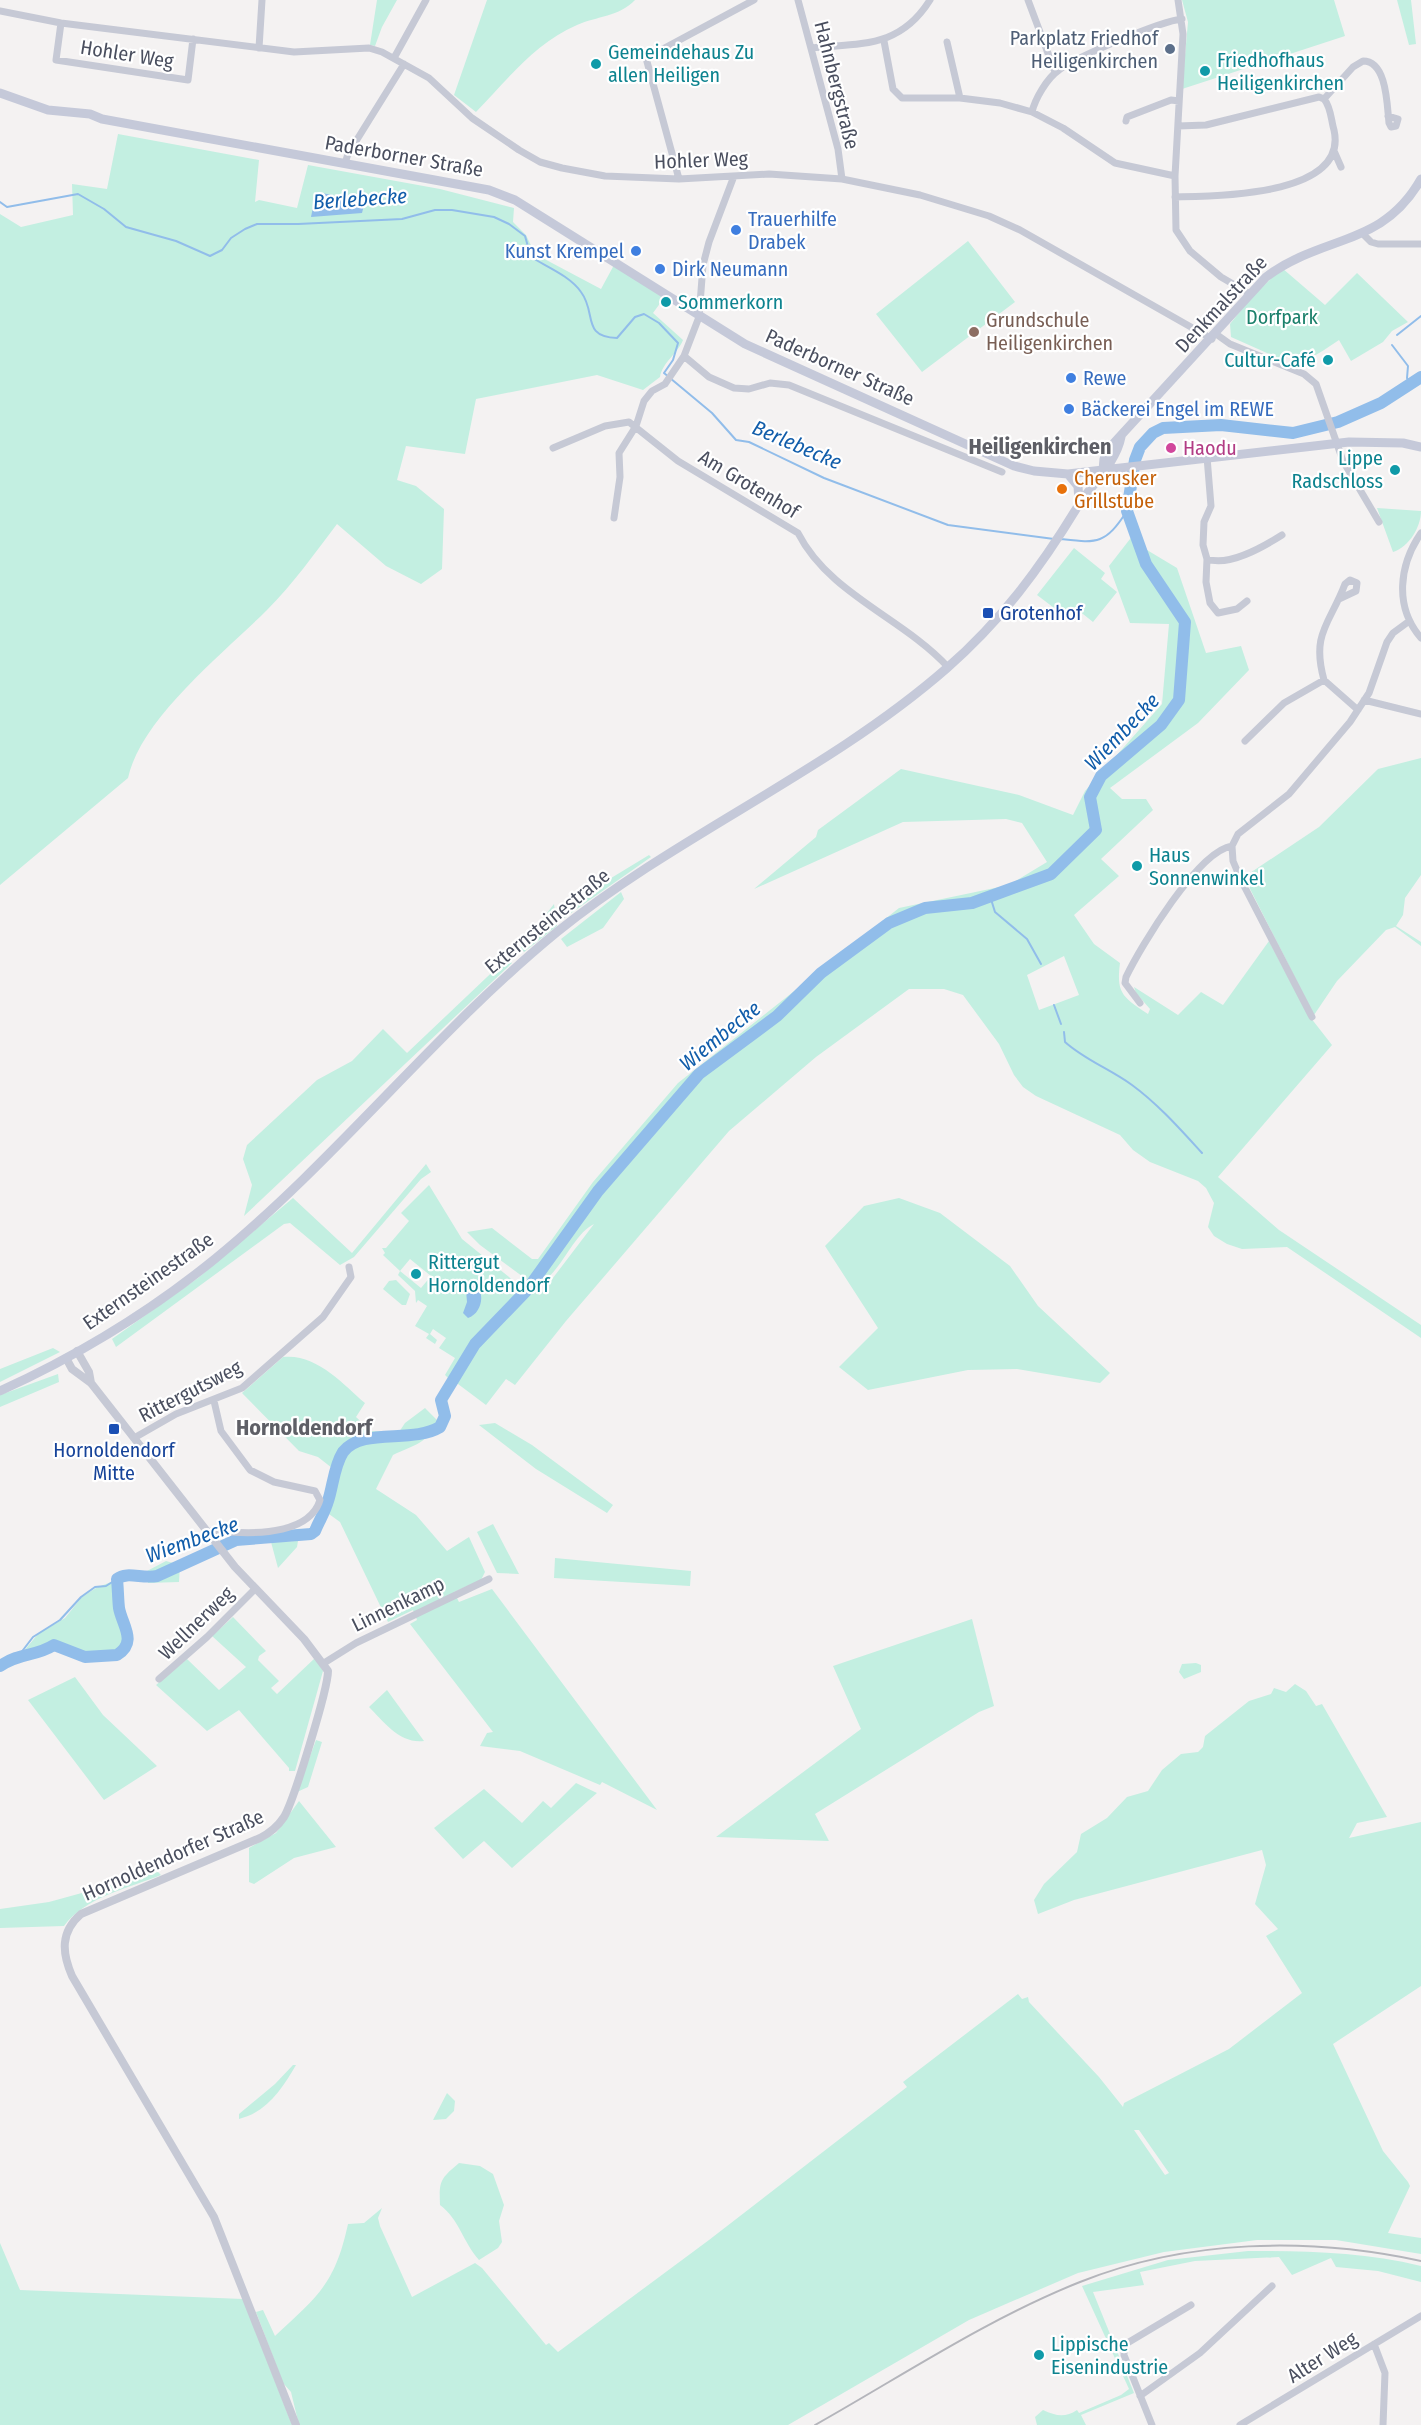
<svg xmlns="http://www.w3.org/2000/svg" width="1421" height="2425" viewBox="0 0 1421 2425" font-family="'Fira Sans Condensed',sans-serif">
	<style>
		.green { fill: #c3efe1; fill-rule: evenodd }
		.water { fill: #91bdea }
		.lines { fill: none; stroke-linecap: round; stroke-linejoin: round }
		.stream { stroke: #91bdea; stroke-width: 2 }
		.river { stroke: #91bdea; stroke-width: 12 }
		.minor { stroke: #c6c9d5; stroke-width: 7 }
		.tertiary { stroke: #c6c9d5; stroke-width: 8 }
		.secondary { stroke: #c5c9d9; stroke-width: 9 }
		.rail { stroke: #b4b5bb; stroke-width: 2 }
		.service-dot { fill: #5c6f8a; stroke: #fff; stroke-width: 2 }
		.culture-dot { fill: #0f9aa8; stroke: #fff; stroke-width: 2 }
		.shop-dot { fill: #3f7fe0; stroke: #fff; stroke-width: 2 }
		.education-dot { fill: #8d6e63; stroke: #fff; stroke-width: 2 }
		.hotel-dot { fill: #d1479c; stroke: #fff; stroke-width: 2 }
		.food-dot { fill: #e8710a; stroke: #fff; stroke-width: 2 }
		.transit-dot { fill: #1a4fb4; stroke: #fff; stroke-width: 2 }
		.labels { text-anchor: middle; dominant-baseline: central; stroke-width: 4.5; stroke-linejoin: round; paint-order: stroke }
		.service-label { font-size: 20px; fill: #4e5e75; stroke: #fff; text-anchor: end }
		.culture-label { font-size: 20px; fill: #0d838f; stroke: #fff; text-anchor: start }
		.street-label { font-size: 20px; fill: #4a4f5f; stroke: #fff }
		.shop-label { font-size: 20px; fill: #366cbe; stroke: #fff; text-anchor: start }
		.park-label { font-size: 20px; fill: #1b806b; stroke: #fff }
		.education-label { font-size: 20px; fill: #785e54; stroke: #fff; text-anchor: start }
		.hotel-label { font-size: 20px; fill: #b23c85; stroke: #fff; text-anchor: start }
		.food-label { font-size: 20px; fill: #c56008; stroke: #fff; text-anchor: start }
		.transit-label { font-size: 20px; fill: #164399; stroke: #fff; text-anchor: start }
		.water-label { font-size: 21px; font-style: italic; fill: #115daa; stroke: #fff }
		.quarter-label { font-size: 22px; font-weight: bold; fill: #5e5f66; stroke: #fff }
	</style>
	<rect width="100%" height="100%" fill="#f4f2f2"/>
	<path class="green" d="M377,0H397L382,27L375,46L370,45Z
		M487,0H635C619,17 597,16 577,25C535,43 507,80 476,112L454,95Z
		M1182,0H1334L1345,36L1182,89L1188,22Z
		M1397,0H1411L1416,44L1409,45Z
		M118,134L259,160L255,202L259,200L297,208L308,165L440,189L514,208L513,222L526,235L535,254L601,289L614,265L664,298L653,313L683,340C678,353 662,363 660,377L643,390L597,375L476,399L465,454L406,446L397,480L416,486L444,509L442,569L421,584L386,566L337,524C315,553 293,584 267,610C224,653 141,718 128,778L0,885V214L21,227L73,215L72,184L107,189Z
		M968,241L1015,302L922,372L876,314Z
		M1282,268L1325,305L1357,273L1408,322L1392,331L1383,342L1351,361L1339,340C1317,354 1312,363 1286,354L1283,360L1231,337L1230,324L1251,298Z
		M1377,508L1421,511C1421,527 1409,547 1393,552Z
		M1137,530L1142,547L1177,568L1206,653L1241,646L1249,670L1198,723L1110,788L1122,799H1146L1153,810L1101,859L1119,876L1074,915L1094,944L1120,963C1116,994 1123,997 1148,1014L1150,1009L1136,993L1134,987L1178,1015L1201,992L1223,1005L1269,941L1307,1013L1332,1045L1218,1177L1279,1230L1421,1325V1338L1287,1247L1242,1249L1227,1244L1214,1236L1208,1227L1214,1203L1206,1188L1198,1181L1150,1162L1133,1150L1120,1135L1036,1096L1023,1087L1014,1075L999,1044L963,995L944,989H909L816,1057L729,1131L566,1321L515,1385L506,1379L486,1405L454,1381L479,1344L531,1287L540,1295L594,1224C571,1235 559,1280 534,1285L480,1245L467,1232L492,1228L532,1259H538L593,1182L678,1083L899,908L1009,885L1047,862L1022,823L1006,819L903,822L754,889L816,837L818,830L901,769L1019,795L1073,815L1085,791L1162,704L1169,624L1130,623L1109,566ZM1064,956L1079,995L1039,1010L1027,975Z
		M1074,548L1105,573L1101,579L1117,592L1093,622L1078,610L1070,620L1037,595Z
		M1421,758V875L1405,898L1403,915L1396,926L1421,942V946L1395,927L1386,930L1337,981L1314,1015L1244,877L1319,827L1378,769Z
		M649,855L651,857L564,918L563,910L570,903Z
		M621,892L624,899L603,928L567,947L561,939Z
		M554,904L557,926L524,952L520,948Z
		M506,959L512,963L244,1216L252,1185L243,1159L247,1145L317,1080L352,1061L383,1029L407,1053Z
		M426,1164L431,1172L421,1179L354,1257L340,1265L290,1223L284,1224L116,1347L112,1339L198,1278L293,1198L352,1253Z
		M429,1185L462,1239L525,1290L466,1352L449,1379L445,1375L455,1358L439,1348L446,1338L433,1329L430,1334L437,1340L435,1344L426,1338L429,1334L415,1326L427,1306L418,1300L416,1303L415,1291L398,1275L400,1271L383,1255L385,1253L382,1248H386L409,1221L401,1213ZM410,1259L431,1276L421,1288L400,1271Z
		M899,1198L940,1213L1010,1266L1038,1306L1110,1373L1100,1383L1017,1369L968,1370L868,1390L839,1367L878,1328L825,1246L864,1206Z
		M396,1280L410,1294L406,1305H402L383,1289L389,1281Z
		M53,1348L60,1352L0,1382V1369Z
		M283,1357C316,1353 343,1384 365,1403L356,1417L371,1431L399,1432L405,1423L425,1408L437,1420C431,1442 412,1446 393,1455L376,1489L416,1515L447,1551L469,1537L485,1572L481,1580L454,1592L459,1602L492,1589L657,1810L602,1782L600,1785L520,1751L480,1746L487,1733L493,1732L410,1624L417,1620L413,1610L388,1622L340,1522L322,1509L332,1468L318,1457L299,1451L242,1393Z
		M58,1374L59,1382L0,1407V1395Z
		M495,1423L532,1445L613,1505L607,1513L536,1469L479,1425Z
		M493,1524L519,1574L497,1573L477,1532Z
		M298,1541L297,1547L278,1568L271,1542Z
		M555,1558L691,1571L690,1586L554,1578Z
		M166,1561L180,1565L179,1582L148,1583L147,1571Z
		M116,1580V1608L127,1641L121,1652L86,1654L53,1642L46,1651L23,1652L38,1634L65,1618L82,1597L96,1588Z
		M233,1617L266,1651L259,1656L258,1660L279,1681L271,1688L277,1694L315,1658L323,1671L295,1771H289V1768L239,1710L207,1731L156,1685L187,1659L219,1690L246,1667L212,1636Z
		M972,1619L994,1706L979,1712L815,1814L829,1841L716,1837L861,1729L833,1666Z
		M1196,1663L1201,1665V1672L1184,1679L1179,1672L1182,1664Z
		M75,1677L103,1715L157,1766L104,1800L28,1700Z
		M1295,1684L1306,1691L1316,1706L1322,1704L1387,1817L1357,1823L1349,1838L1421,1822V1986L1333,2044L1383,2151L1408,2182L1410,2186L1388,2233L1421,2238V2254L1336,2240H1257L1164,2252L1078,2273L969,2320L788,2425H299L291,2392L283,2383L256,2312L263,2310L275,2336C318,2296 335,2284 348,2224L364,2223L382,2208L378,2218L380,2226L412,2297L475,2263L482,2268L546,2345L549,2343L558,2352L709,2240L907,2087L903,2082L1018,1994L1022,1999L1028,1997L1029,2002L1099,2077L1123,2107L1124,2103L1229,2049L1302,1993L1266,1936L1278,1929L1255,1904L1266,1865L1262,1850L1074,1900L1038,1914L1034,1900L1044,1884L1077,1852L1081,1834L1107,1818L1127,1797L1148,1791L1162,1770L1181,1754L1198,1752L1203,1747L1205,1736L1249,1701L1271,1694L1274,1688L1286,1692ZM1134,2130H1139L1169,2173L1165,2175Z
		M387,1690L424,1741C400,1744 384,1722 369,1707Z
		M316,1740L322,1742L308,1787L297,1792Z
		M576,1783L597,1793L512,1868L484,1841L463,1859L434,1828L484,1789L522,1823L543,1801L551,1808Z
		M299,1801L336,1847L294,1858L254,1884L249,1882V1848L276,1833Z
		M158,1872L161,1875C129,1888 85,1897 64,1926L0,1928V1909L49,1902Z
		M293,2065H296C282,2089 267,2112 239,2119V2114L275,2084Z
		M447,2093L455,2101L454,2111L446,2119L433,2120Z
		M459,2163L480,2166L493,2174L504,2205L499,2221L502,2242L498,2248L479,2260C463,2242 459,2219 440,2205C439,2181 440,2179 459,2163Z
		M0,2243L20,2290L243,2299L292,2425H0Z
		M1248,2251C1306,2251 1364,2252 1421,2266V2282L1378,2271L1336,2267L1331,2258L1292,2275L1279,2257L1195,2261L1140,2272L1144,2285L1093,2292L1134,2393L1081,2415L1086,2425H1037L1035,2417L1043,2410C1056,2416 1065,2418 1077,2410L1079,2413L1121,2395L1129,2389L1082,2286L1168,2260Z"/>
	<path class="water" d="M316,192L365,201L362,213L311,217Z
		M473,1282C486,1290 483,1313 468,1318L463,1313L467,1302L466,1290Z"/>
	<g class="lines">
		<path class="stream" d="M0,202L7,207L78,194L104,209L126,227L176,241L210,256L222,250L231,238L245,229L257,224H298L402,219L435,210H452L494,217L509,224L525,236L531,257C547,267 570,276 581,292C597,313 581,337 617,338L635,317L644,314L659,323L678,343L673,360L664,373L712,413L736,440L749,442L824,478L948,525L1054,539
			M1397,335L1421,316
			M1392,345L1408,366L1407,378L1410,384
			M1060,539C1097,543 1105,545 1127,511
			M990,896L995,912L1027,939L1041,964
			M1054,1005L1061,1024
			M1064,1032L1065,1042C1085,1060 1110,1069 1132,1085C1158,1104 1180,1129 1202,1153
			M20,1654L33,1637L60,1620L81,1597L95,1587L106,1586L117,1579"/>
		<path class="river" d="M0,1666C21,1652 35,1657 54,1645L85,1657L117,1655C138,1642 122,1625 119,1608C118,1599 118,1589 117,1579C127,1571 142,1579 157,1576L236,1540L311,1534L315,1531C319,1521 325,1512 328,1501C333,1486 334,1466 343,1452C362,1427 412,1444 440,1427L445,1416L441,1400L475,1344L527,1290L598,1191L699,1074L777,1016L821,973L889,923L925,908L972,903L1051,874L1096,830L1090,797L1101,776L1161,725L1179,700L1185,622L1146,564L1127,511L1135,460L1140,447L1153,433L1163,428L1221,425L1293,433L1338,422L1381,403L1421,377"/>
		<path class="minor" d="M798,0L838,149L842,179
			M1028,0L1055,72
			M1178,0L1183,34L1175,176L1176,230L1190,251L1221,277L1250,294
			M0,11L61,23L294,52L369,48L382,52L429,78L472,118L519,150L540,162L562,168L605,176L679,179L769,174L842,179L920,195L989,216L1020,230L1212,339
			M61,23L56,60L188,80L193,39
			M884,41L893,89L902,98H960L1000,103L1032,112L1063,128L1115,163L1175,176
			M947,42L960,98
			M259,48L262,0
			M812,48C862,43 900,48 930,0
			M394,58L426,0
			M1032,112C1035,99 1047,78 1059,70C1076,57 1161,21 1182,19
			M1126,121L1127,117L1171,100L1179,101
			M1178,126L1206,125L1319,97L1324,99
			M1334,151L1341,167
			M345,163L348,154L404,64
			M679,179L646,58L754,0
			M1175,197C1214,196 1349,197 1334,130C1331,120 1331,107 1324,99L1353,67L1363,61C1387,61 1387,105 1389,123L1391,127L1396,126L1398,119L1388,116
			M1363,234L1371,242L1378,244H1421
			M1216,334L1230,344L1304,374L1316,384L1343,461L1379,522
			M684,356L709,377L734,388L749,389L770,383L789,385L1002,472
			M553,448L605,426L629,422L678,461L798,533C829,594 903,618 948,667
			M1207,457L1211,506L1204,522L1203,545L1207,559L1206,582L1210,603L1218,613L1237,609L1247,601
			M614,518L620,477L619,453L636,426L644,401L652,391L665,384L684,356L699,317L703,265L709,242L734,176
			M1421,533C1399,565 1394,607 1421,638
			M1207,559C1229,567 1263,547 1282,535
			M1324,680C1311,633 1330,624 1345,584L1350,580L1357,583L1356,591L1339,599
			M1364,700L1421,714
			M1245,741L1284,703L1324,680L1358,710
			M1232,846L1233,861L1241,880L1312,1017
			M1140,1003L1125,983L1126,977C1141,946 1198,851 1232,846L1238,834L1289,794L1350,722L1369,693L1387,642L1393,633L1408,622
			M134,1438L176,1414L242,1388L323,1317L351,1277L349,1267
			M208,1532C216,1529 223,1532 231,1532C259,1534 310,1533 320,1500L315,1491L274,1482L250,1470L221,1431L214,1401
			M324,1663L356,1643L489,1579
			M159,1679L207,1637L255,1589
			M1374,2344L1385,2373L1383,2425
			M1140,2396L1200,2353L1272,2286
			M1152,2425L1124,2355V2345L1191,2305
			M1240,2425L1421,2316"/>
		<path class="tertiary" d="M77,1351L89,1372L91,1383
			M66,1358L72,1369L91,1383L235,1567L304,1639L328,1671C328,1689 294,1800 284,1817C278,1826 270,1833 260,1838L81,1914C60,1932 62,1953 72,1976L214,2217L296,2425"/>
		<path class="secondary" d="M0,93L48,110L90,114L102,119L489,190L515,200L745,344L1014,466L1034,471L1068,474L1349,442L1403,443L1421,447
			M1103,470L1104,459L1113,444L1266,277C1323,234 1382,248 1421,179
			M1068,474L1078,486L1079,502
			M0,1391C77,1356 151,1311 216,1258C338,1158 435,1032 557,932C680,833 828,772 947,668C1001,621 1041,567 1078,506C1092,484 1116,463 1121,437"/>
		<path class="rail" d="M815,2425C902,2376 987,2319 1080,2282C1187,2239 1309,2237 1421,2261"/>
	</g>
	<circle class="service-dot" cx="1170" cy="49" r="6"/>
	<g class="culture-dot">
		<circle cx="596" cy="64" r="6"/>
		<circle cx="1205" cy="71" r="6"/>
		<circle cx="666" cy="302" r="6"/>
		<circle cx="1328" cy="360" r="6"/>
		<circle cx="1395" cy="470" r="6"/>
		<circle cx="1137" cy="866" r="6"/>
		<circle cx="416" cy="1274" r="6"/>
		<circle cx="1039" cy="2355" r="6"/>
	</g>
	<g class="shop-dot">
		<circle cx="736" cy="230" r="6"/>
		<circle cx="636" cy="251" r="6"/>
		<circle cx="660" cy="269" r="6"/>
		<circle cx="1071" cy="378" r="6"/>
		<circle cx="1069" cy="409" r="6"/>
	</g>
	<circle class="education-dot" cx="974" cy="332" r="6"/>
	<circle class="hotel-dot" cx="1171" cy="448" r="6"/>
	<circle class="food-dot" cx="1062" cy="489" r="6"/>
	<g class="transit-dot">
		<rect x="982" y="607" width="12" height="12" rx="3"/>
		<rect x="108" y="1423" width="12" height="12" rx="3"/>
	</g>
	<g class="labels">
		<g class="service-label">
			<text x="1158" y="38">Parkplatz Friedhof<tspan x="1158" dy="23">Heiligenkirchen</tspan></text>
		</g>
		<g class="culture-label">
			<text x="608" y="52">Gemeindehaus Zu<tspan x="608" dy="23">allen Heiligen</tspan></text>
			<text x="1217" y="60">Friedhofhaus<tspan x="1217" dy="23">Heiligenkirchen</tspan></text>
			<text x="678" y="302">Sommerkorn</text>
			<text x="1316" y="360" text-anchor="end">Cultur-Café</text>
			<text x="1383" y="458" text-anchor="end">Lippe<tspan x="1383" dy="23">Radschloss</tspan></text>
			<text x="1149" y="855">Haus<tspan x="1149" dy="23">Sonnenwinkel</tspan></text>
			<text x="428" y="1262">Rittergut<tspan x="428" dy="23">Hornoldendorf</tspan></text>
			<text x="1051" y="2344">Lippische<tspan x="1051" dy="23">Eisenindustrie</tspan></text>
		</g>
		<g class="street-label">
			<text transform="translate(127 54) rotate(9)">Hohler Weg</text>
			<text transform="translate(837 85) rotate(76)">Hahnbergstraße</text>
			<text transform="translate(404 156) rotate(10)">Paderborner Straße</text>
			<text transform="translate(701 160) rotate(-2)">Hohler Weg</text>
			<text transform="translate(1221 304) rotate(-47)">Denkmalstraße</text>
			<text transform="translate(840 367) rotate(24)">Paderborner Straße</text>
			<text transform="translate(749 484) rotate(31)">Am Grotenhof</text>
			<text transform="translate(547 921) rotate(-39)">Externsteinestraße</text>
			<text transform="translate(148 1281) rotate(-35)">Externsteinestraße</text>
			<text transform="translate(190 1391) rotate(-27)">Rittergutsweg</text>
			<text transform="translate(398 1604) rotate(-26)">Linnenkamp</text>
			<text transform="translate(196 1623) rotate(-44)">Wellnerweg</text>
			<text transform="translate(173 1855) rotate(-24)">Hornoldendorfer Straße</text>
			<text transform="translate(1322 2357) rotate(-32)">Alter Weg</text>
		</g>
		<g class="shop-label">
			<text x="748" y="219">Trauerhilfe<tspan x="748" dy="23">Drabek</tspan></text>
			<text x="624" y="251" text-anchor="end">Kunst Krempel</text>
			<text x="672" y="269">Dirk Neumann</text>
			<text x="1083" y="378">Rewe</text>
			<text x="1081" y="409">Bäckerei Engel im REWE</text>
		</g>
		<g class="park-label">
			<text x="1282" y="317">Dorfpark</text>
		</g>
		<g class="education-label">
			<text x="986" y="320">Grundschule<tspan x="986" dy="23">Heiligenkirchen</tspan></text>
		</g>
		<g class="hotel-label">
			<text x="1183" y="448">Haodu</text>
		</g>
		<g class="food-label">
			<text x="1074" y="478">Cherusker<tspan x="1074" dy="23">Grillstube</tspan></text>
		</g>
		<g class="transit-label">
			<text x="1000" y="613">Grotenhof</text>
			<text x="114" y="1450" text-anchor="middle">Hornoldendorf<tspan x="114" dy="23">Mitte</tspan></text>
		</g>
		<g class="water-label">
			<text transform="translate(360 199) rotate(-4)">Berlebecke</text>
			<text transform="translate(797 445) rotate(23)">Berlebecke</text>
			<text transform="translate(1122 732) rotate(-46)">Wiembecke</text>
			<text transform="translate(720 1036) rotate(-39)">Wiembecke</text>
			<text transform="translate(192 1540) rotate(-20)">Wiembecke</text>
		</g>
		<g class="quarter-label">
			<text x="1040" y="446">Heiligenkirchen</text>
			<text x="304" y="1427">Hornoldendorf</text>
		</g>
	</g>
</svg>
